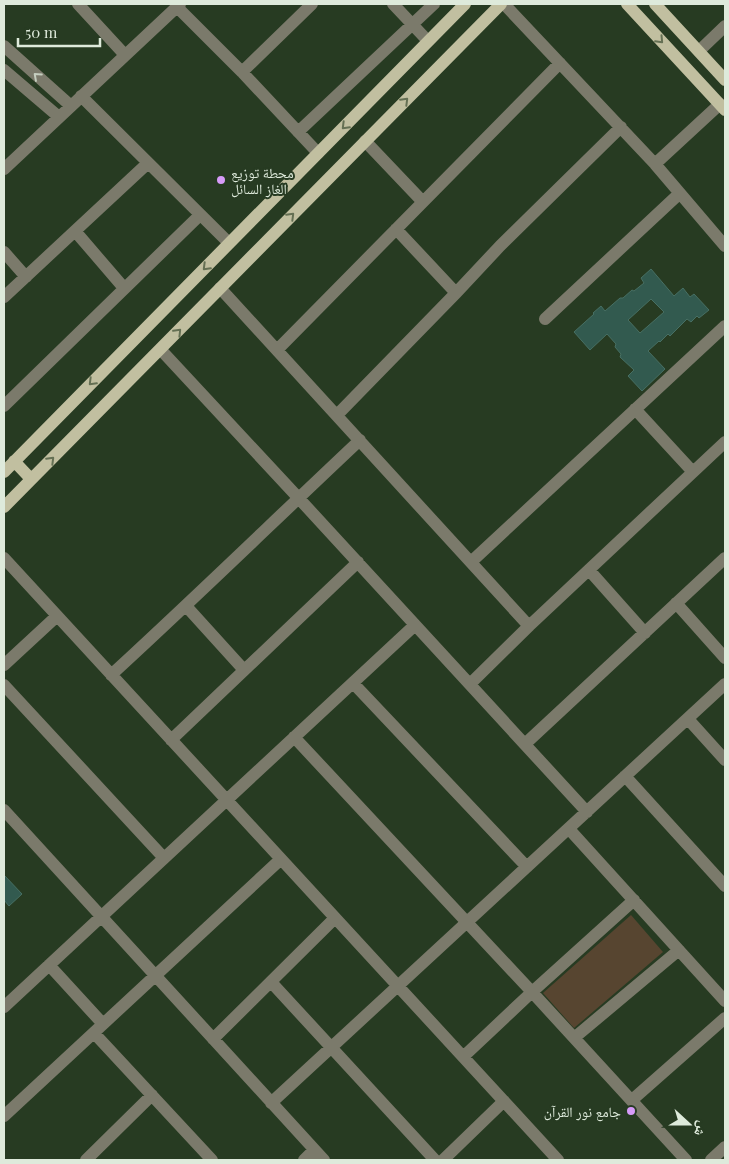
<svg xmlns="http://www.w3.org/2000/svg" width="729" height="1164" viewBox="0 0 729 1164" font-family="'Playfair Display','Noto Naskh Arabic',serif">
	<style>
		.green { fill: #574530 }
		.building { fill: #325a4f; stroke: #476f63; fill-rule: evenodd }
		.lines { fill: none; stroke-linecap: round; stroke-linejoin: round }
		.minor { stroke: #7b7a6b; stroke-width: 12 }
		.major { stroke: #c1bfa0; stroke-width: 12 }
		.oneway { stroke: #657054 }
		.oneway2 { stroke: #c5cebf }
		.poi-dot { fill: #d79bf9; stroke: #273b22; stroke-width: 2 }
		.labels { text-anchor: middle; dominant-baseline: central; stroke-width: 4; stroke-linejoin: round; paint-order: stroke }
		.poi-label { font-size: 14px; fill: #deeadb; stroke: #273b22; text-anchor: start }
	</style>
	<rect width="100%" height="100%" fill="#273b22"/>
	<path class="green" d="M631,915L663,952L574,1028L543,993Z"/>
	<path class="building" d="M651,269L674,296L683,288L690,297L694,294L709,310L699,318L697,316L691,322L687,319L670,336L668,334L660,342L659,341L648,351L665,369L642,391L628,376L634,370L620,357L621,354L615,347L616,344L607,334L590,350L574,332L594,314L593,313L601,306L605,311L620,298H623L632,290L634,291L644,283L641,278ZM651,299L664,312L640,333L628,320Z
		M4,875L22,894L9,906L4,900Z"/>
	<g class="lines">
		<path class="minor" d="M78,4L125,55
			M393,4L428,41
			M504,4L655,164L725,246
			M177,7L242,72L318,153
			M4,46L71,106
			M699,51L725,26
			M4,70L59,117
			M242,72L312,4
			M81,96L229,243
			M298,132L434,4
			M365,141L423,202
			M655,164L720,104
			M4,169L180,4
			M396,229L456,293
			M75,231L124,288
			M4,252L26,277
			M220,288L529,626
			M4,297L148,163
			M545,319L680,193
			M161,350C304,503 445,657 587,812
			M277,350L560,63
			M4,406L200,215
			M635,409L693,472
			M337,415L456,293L500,246L621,127
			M4,558L558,1160
			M471,562L725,326
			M589,570L645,633
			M676,603L725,658
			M186,606L244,670
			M4,665L57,616
			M111,675C195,598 277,518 360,440
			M353,683L527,867
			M470,684L529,626L725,442
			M4,685L164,858
			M688,719L725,760
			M294,737L532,992L686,1160
			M171,740L358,562
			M525,744L725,558
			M625,776L725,886
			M4,810L324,1160
			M569,829L725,1001
			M49,965L103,1024
			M271,982L435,1160
			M4,1007L415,625
			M94,1033L212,1160
			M574,1038L679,950
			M213,1039L335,918
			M463,1057L532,992L634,900
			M632,1100L725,1018
			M271,1103L725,684
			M4,1116L281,859
			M86,1160L152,1095
			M304,1160L314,1150
			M443,1160L504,1101
			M711,1160L725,1147"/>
		<path class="major" d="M627,4L725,110
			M655,4L725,80
			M14,461L31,479
			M4,472L465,4
			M4,507C170,340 335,171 501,4"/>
	</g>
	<defs><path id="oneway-chevron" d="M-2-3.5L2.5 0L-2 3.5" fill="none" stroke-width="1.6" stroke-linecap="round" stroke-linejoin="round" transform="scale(1.25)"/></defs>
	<g class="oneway">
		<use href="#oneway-chevron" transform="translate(660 40) rotate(47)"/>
		<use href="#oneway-chevron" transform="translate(405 101) rotate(-45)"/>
		<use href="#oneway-chevron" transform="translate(345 126) rotate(135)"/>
		<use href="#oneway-chevron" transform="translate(291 216) rotate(-45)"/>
		<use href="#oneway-chevron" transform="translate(206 267) rotate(135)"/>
		<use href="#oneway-chevron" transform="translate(178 332) rotate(-46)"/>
		<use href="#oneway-chevron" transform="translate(92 382) rotate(135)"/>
		<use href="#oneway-chevron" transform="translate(51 460) rotate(-45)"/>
	</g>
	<use class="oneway2" href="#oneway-chevron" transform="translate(37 76) rotate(-138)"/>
	<g class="poi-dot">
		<circle cx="221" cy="180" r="5"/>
		<circle cx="631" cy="1111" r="5"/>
	</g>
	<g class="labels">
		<g class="poi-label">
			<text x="231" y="172">محطة توزيع<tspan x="231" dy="16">الغاز السائل</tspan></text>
			<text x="621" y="1111" text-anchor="end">جامع نور القرآن</text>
		</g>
	</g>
	<rect width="729" height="1164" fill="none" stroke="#deeadb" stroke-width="10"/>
	<g transform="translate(689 1124) rotate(111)" stroke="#273b22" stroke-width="4" paint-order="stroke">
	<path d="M0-4L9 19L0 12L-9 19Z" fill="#deeadb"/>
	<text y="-8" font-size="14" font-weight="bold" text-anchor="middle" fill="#deeadb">ش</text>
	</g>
	<path d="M18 38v8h82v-8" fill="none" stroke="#deeadb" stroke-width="2.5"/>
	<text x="25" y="38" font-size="15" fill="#deeadb" stroke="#273b22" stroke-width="4" paint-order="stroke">50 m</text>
</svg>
